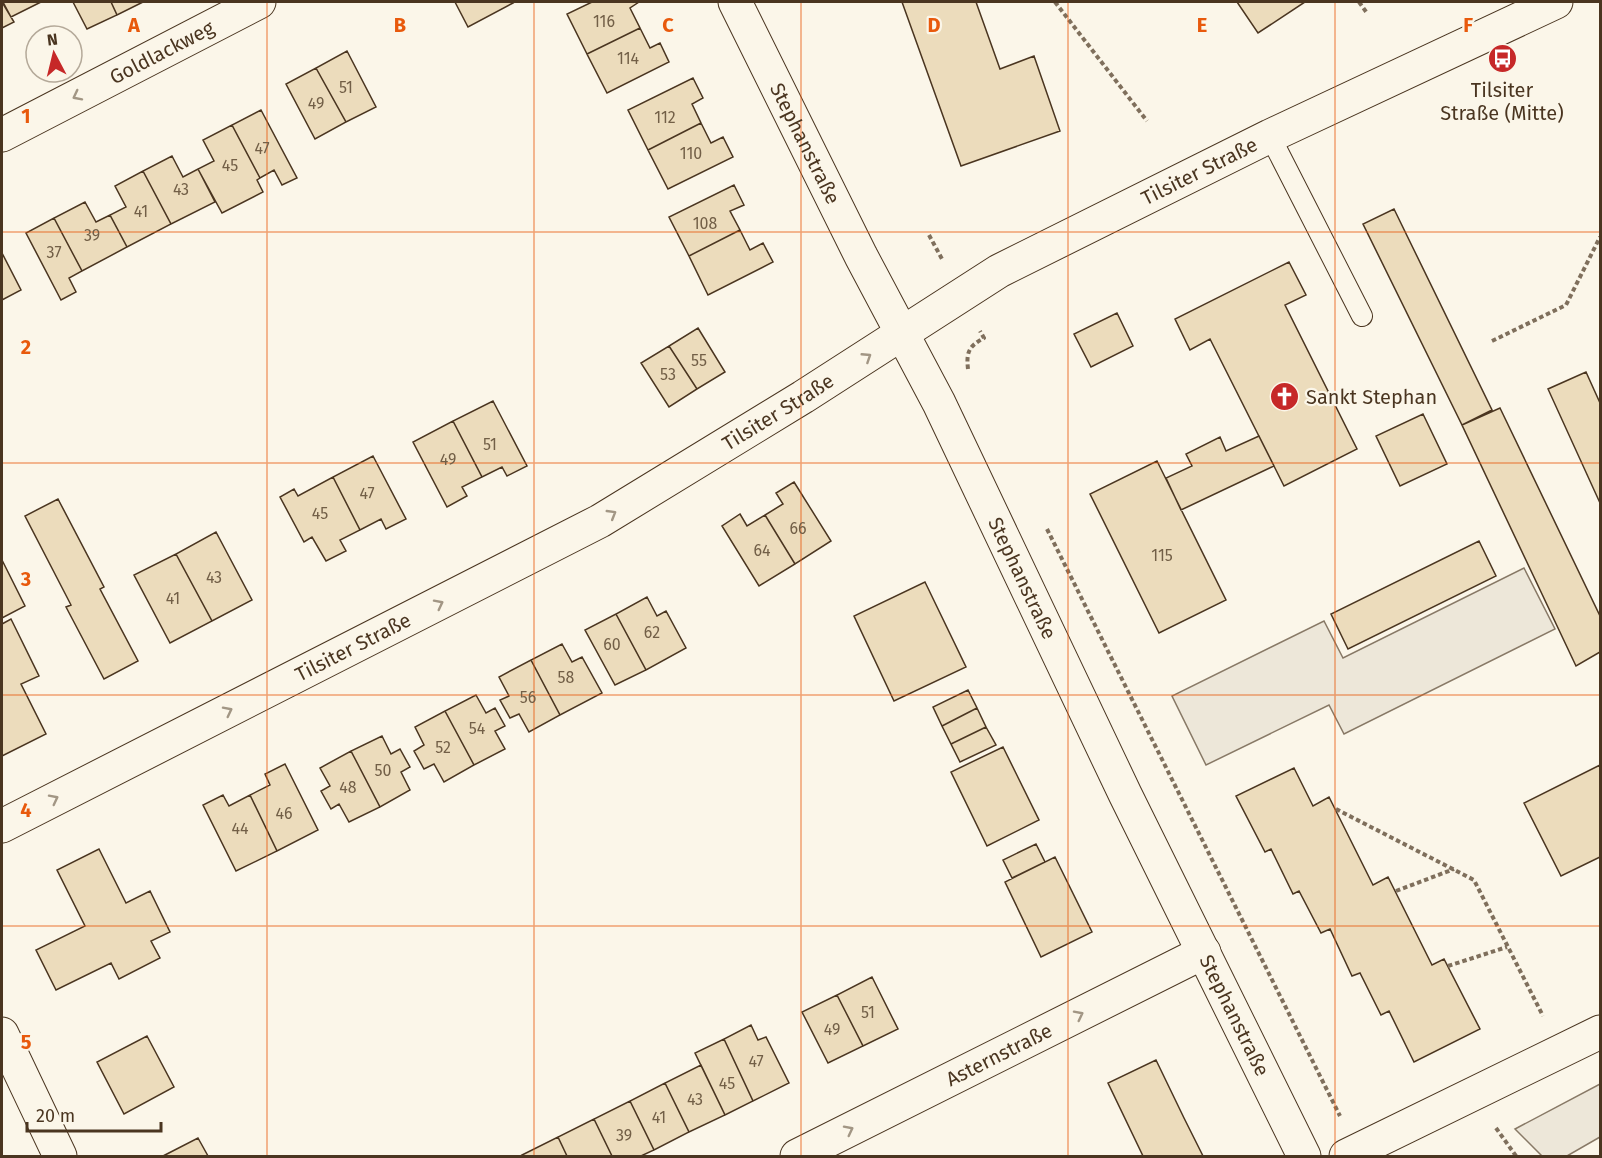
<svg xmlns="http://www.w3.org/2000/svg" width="1602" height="1158" viewBox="0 0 1602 1158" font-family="'Fira Sans',sans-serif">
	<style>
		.parking { fill: #ede7d9; stroke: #887966; stroke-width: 1.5 }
		.building { fill: #ecdcbc; stroke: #4a3520; stroke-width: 1.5 }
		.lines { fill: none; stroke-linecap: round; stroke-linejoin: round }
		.service-casing { stroke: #4a3520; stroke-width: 22 }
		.minor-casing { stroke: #4a3520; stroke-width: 35 }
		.tertiary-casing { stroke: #4a3520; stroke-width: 35 }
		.path { stroke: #7f6f5c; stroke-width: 4; stroke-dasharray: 4.5 3; stroke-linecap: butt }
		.service { stroke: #fbf6e9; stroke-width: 20 }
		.minor { stroke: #fbf6e9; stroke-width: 33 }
		.tertiary { stroke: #fbf6e9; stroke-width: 33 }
		.oneway { stroke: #a29684 }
		.grid { fill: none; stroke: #e8590c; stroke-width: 1.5; stroke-opacity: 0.55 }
		.labels { text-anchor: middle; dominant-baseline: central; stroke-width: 4.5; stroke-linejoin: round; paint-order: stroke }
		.number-label { font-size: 16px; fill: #725f47 }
		.street-label { font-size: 20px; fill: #4a3520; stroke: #fbf6e9 }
		.poi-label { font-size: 20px; fill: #4a3520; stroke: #fbf6e9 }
		.grid-label { font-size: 20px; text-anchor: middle; font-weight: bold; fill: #e8590c; stroke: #fbf6e9; stroke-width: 4.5; stroke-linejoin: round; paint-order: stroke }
	</style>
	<rect width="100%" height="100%" fill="#fbf6e9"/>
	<path class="parking" d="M1524,568L1555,629L1344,734L1329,705L1206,765L1172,696L1324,621L1343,658Z
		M1600,1084V1137L1567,1156H1542L1515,1129Z"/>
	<path class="building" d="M2,2L14,22L2,28Z
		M3,2H41L11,17Z
		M73,2H111L117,15L87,29Z
		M111,2H143L117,15Z
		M455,2H512L513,3L468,27Z
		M592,2H639L630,8L640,28L587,54L567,14Z
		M902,2H976L1000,69L1034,56L1060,131L961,166Z
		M1237,2H1305L1258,33Z
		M640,28L650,48L660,43L669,62L607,93L587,54Z
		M347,51L376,107L346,122L316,68Z
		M316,68L346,122L315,139L286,84Z
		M693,78L703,98L692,104L701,123L648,150L628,110Z
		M261,110L297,178L282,185L274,170L260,178L232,125Z
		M701,123L711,143L723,137L733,157L668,189L648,150Z
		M232,125L260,178L257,180L263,192L222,213L198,169L214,161L203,140Z
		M172,156L183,177L198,169L215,202L171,224L143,171Z
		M143,171L171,224L127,247L110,215L126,207L115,186Z
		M734,185L744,205L730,211L740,230L689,256L669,217Z
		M85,202L96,222L110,215L127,247L82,271L54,218Z
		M1394,209L1492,410L1462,425L1363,224Z
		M54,218L82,271L69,278L76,292L61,300L26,233Z
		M740,230L750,250L763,243L773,262L708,295L689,256Z
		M2,253L21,290L2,300Z
		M1289,262L1306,295L1285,305L1357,449L1284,486L1210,339L1190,350L1175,319Z
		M1117,313L1133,346L1091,367L1074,334Z
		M698,328L725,372L697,389L669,346Z
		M669,346L697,389L669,407L641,363Z
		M1586,372L1600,403V503L1548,389Z
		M493,401L527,466L507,476L502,467L482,477L453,421Z
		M1500,408L1600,616V652L1576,666L1462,425Z
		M1423,414L1447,464L1400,486L1376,436Z
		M453,421L482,477L462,487L467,496L447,507L413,442Z
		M1259,436L1274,466L1181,510L1166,478L1192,466L1186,454L1220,437L1226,451Z
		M373,456L406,519L386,529L381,519L360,530L333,477Z
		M1157,461L1226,600L1159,633L1090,494Z
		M333,477L360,530L340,540L346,551L326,561L312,537L304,542L280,497L294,489L298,496Z
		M794,482L831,541L795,564L765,515L783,504L776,493Z
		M58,499L104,587L100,589L138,661L104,679L66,607L71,605L25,516Z
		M740,514L747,526L765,515L795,564L759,586L722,526Z
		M216,532L252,600L212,621L176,554Z
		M1479,541L1496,576L1348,649L1331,614Z
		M176,554L212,621L170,643L134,575Z
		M2,560L25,606L2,618Z
		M925,582L966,667L894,701L854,616Z
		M647,597L657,616L666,611L686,648L646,670L616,614Z
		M616,614L646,670L615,685L585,630Z
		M11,619L39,676L21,684L46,734L2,756V624Z
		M562,644L572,662L582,657L602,693L560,715L531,660Z
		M531,660L560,715L529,732L519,714L510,718L500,700L509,696L499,677Z
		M968,690L977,708L942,726L933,707Z
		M476,695L486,713L495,708L505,726L495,731L505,749L474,765L445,711Z
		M977,708L986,727L951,744L942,726Z
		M445,711L474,765L444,782L434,764L424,769L414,751L424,745L415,727Z
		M986,727L996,745L960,762L951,744Z
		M382,736L391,754L400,749L410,767L401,772L410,790L380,807L351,751Z
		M1003,747L1039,820L987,846L951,772Z
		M351,751L380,807L349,822L339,804L331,809L321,791L330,786L320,768Z
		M285,764L318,830L277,851L250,795L270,785L265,774Z
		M1600,765V857L1561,876L1524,803Z
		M1294,768L1313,806L1329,797L1373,885L1388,877L1432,965L1444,959L1480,1029L1414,1062L1389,1011L1381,1015L1360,973L1352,976L1330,929L1321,933L1299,891L1293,894L1271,849L1265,852L1236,796Z
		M223,795L229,806L250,795L277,851L236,871L203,805Z
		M1036,844L1045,862L1012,878L1003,860Z
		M99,849L126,903L150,891L170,932L151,941L160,958L119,979L111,963L56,990L36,950L85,926L57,870Z
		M1055,857L1092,932L1041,957L1005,882Z
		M872,977L898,1029L863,1046L837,995Z
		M837,995L863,1046L828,1063L802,1012Z
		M751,1025L758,1040L766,1037L789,1083L753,1101L724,1039Z
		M147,1036L174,1087L124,1114L97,1062Z
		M724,1039L753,1101L725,1115L695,1053Z
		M1156,1060L1184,1118L1203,1156H1143L1108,1083Z
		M701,1065L725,1115L689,1132L665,1083Z
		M665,1083L689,1132L654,1150L630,1101Z
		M630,1101L654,1150L641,1156H612L594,1119Z
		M594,1119L612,1156H567L558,1137Z
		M558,1137L567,1156H523L522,1155Z
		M198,1138L208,1156H163Z"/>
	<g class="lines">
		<defs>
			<path id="service" d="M1270,136L1362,316"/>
			<g id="minor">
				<path id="s1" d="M735,2L861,256L939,403L1125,794L1304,1156"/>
				<path id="s2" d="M2,135L259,2"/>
				<path d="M2,1034L60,1156"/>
				<path id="s3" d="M797,1156L1204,952"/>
				<path d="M1346,1156L1600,1032"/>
			</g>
			<g id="tertiary">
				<path id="s4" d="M2,826L600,521L803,397L999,271L1270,136L1556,2"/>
			</g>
		</defs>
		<use href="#service" class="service-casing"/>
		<use href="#minor" class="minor-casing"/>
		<use href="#tertiary" class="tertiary-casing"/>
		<path class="path" d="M1055,2L1147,121
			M1359,2L1367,13
			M929,235L942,259
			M1492,341L1566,305L1600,237
			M968,369C966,352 969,346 984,338L980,331
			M1047,529L1340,1116
			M1336,809L1474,880L1543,1016
			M1396,891L1454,869
			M1448,966L1507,947
			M1496,1128L1516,1156"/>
		<use href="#service" class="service"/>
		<use href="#minor" class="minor"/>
		<use href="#tertiary" class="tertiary"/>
	</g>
	<defs><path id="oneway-chevron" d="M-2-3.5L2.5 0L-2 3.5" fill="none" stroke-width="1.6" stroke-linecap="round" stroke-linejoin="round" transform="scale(1.5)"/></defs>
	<g class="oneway">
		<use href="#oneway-chevron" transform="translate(77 96) rotate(153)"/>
		<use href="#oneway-chevron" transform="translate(867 357) rotate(-33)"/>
		<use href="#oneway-chevron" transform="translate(612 514) rotate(-31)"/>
		<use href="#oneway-chevron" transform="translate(439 604) rotate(-27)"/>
		<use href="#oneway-chevron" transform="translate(228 711) rotate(-27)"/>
		<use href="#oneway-chevron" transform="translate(54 799) rotate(-27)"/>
		<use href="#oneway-chevron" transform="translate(1079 1015) rotate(-27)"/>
		<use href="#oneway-chevron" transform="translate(849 1130) rotate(-27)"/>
	</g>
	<path class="grid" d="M267,2V1156M534,2V1156M801,2V1156M1068,2V1156M1335,2V1156M2,232H1600M2,463H1600M2,695H1600M2,926H1600"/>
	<defs>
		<symbol id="bus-disc" viewBox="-11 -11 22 22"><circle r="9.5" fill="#c62828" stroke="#fbf6e9"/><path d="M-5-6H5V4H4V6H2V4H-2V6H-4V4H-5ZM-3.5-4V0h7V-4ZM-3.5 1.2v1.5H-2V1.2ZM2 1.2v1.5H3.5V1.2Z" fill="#fff"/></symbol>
		<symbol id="church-disc" viewBox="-11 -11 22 22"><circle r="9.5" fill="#c62828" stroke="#fbf6e9"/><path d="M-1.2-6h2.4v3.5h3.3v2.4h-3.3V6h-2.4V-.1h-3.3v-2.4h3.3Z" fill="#fff"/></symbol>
	</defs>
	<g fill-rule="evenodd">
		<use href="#bus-disc" x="1486" y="42" width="33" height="33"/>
		<use href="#church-disc" x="1268" y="380" width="33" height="33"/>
	</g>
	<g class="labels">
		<g class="number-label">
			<text x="604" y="21">116</text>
			<text x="628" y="58">114</text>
			<text x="346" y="87">51</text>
			<text x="316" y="103">49</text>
			<text x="665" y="117">112</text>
			<text x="262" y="148">47</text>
			<text x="691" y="153">110</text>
			<text x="230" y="165">45</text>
			<text x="181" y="189">43</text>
			<text x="141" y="211">41</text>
			<text x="705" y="223">108</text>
			<text x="92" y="235">39</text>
			<text x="54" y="252">37</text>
			<text x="699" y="360">55</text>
			<text x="668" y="374">53</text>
			<text x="490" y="444">51</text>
			<text x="448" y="459">49</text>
			<text x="367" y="493">47</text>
			<text x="320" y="513">45</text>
			<text x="798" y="528">66</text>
			<text x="762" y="550">64</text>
			<text x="1162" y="555">115</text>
			<text x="214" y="577">43</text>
			<text x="173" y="598">41</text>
			<text x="652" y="632">62</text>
			<text x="612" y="644">60</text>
			<text x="566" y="677">58</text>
			<text x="528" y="697">56</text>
			<text x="477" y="728">54</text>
			<text x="443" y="747">52</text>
			<text x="383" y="770">50</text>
			<text x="348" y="787">48</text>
			<text x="284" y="813">46</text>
			<text x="240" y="828">44</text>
			<text x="868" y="1012">51</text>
			<text x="832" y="1029">49</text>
			<text x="756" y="1061">47</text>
			<text x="727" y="1083">45</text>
			<text x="695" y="1099">43</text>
			<text x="659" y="1117">41</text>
			<text x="624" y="1135">39</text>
		</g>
		<g class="street-label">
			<text stroke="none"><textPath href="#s2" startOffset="180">Goldlackweg</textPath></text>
			<text stroke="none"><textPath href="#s1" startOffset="158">Stephanstraße</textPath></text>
			<text stroke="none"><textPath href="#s4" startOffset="1366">Tilsiter Straße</textPath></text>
			<text stroke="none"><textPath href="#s4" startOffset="880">Tilsiter Straße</textPath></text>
			<text stroke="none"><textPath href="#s1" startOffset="644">Stephanstraße</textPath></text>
			<text stroke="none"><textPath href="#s4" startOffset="394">Tilsiter Straße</textPath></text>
			<text stroke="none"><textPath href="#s1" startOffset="1130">Stephanstraße</textPath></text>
			<text stroke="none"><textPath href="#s3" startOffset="226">Asternstraße</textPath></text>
		</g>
		<g class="poi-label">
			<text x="1502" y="90">Tilsiter<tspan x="1502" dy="23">Straße (Mitte)</tspan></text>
			<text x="1306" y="397" text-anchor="start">Sankt Stephan</text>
		</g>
	</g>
	<g class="grid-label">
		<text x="134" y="32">A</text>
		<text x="400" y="32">B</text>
		<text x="668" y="32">C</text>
		<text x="934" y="32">D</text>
		<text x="1202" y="32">E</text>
		<text x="1468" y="32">F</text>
		<text x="26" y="123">1</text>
		<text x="26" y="354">2</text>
		<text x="26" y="586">3</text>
		<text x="26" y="817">4</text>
		<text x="26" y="1049">5</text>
	</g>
	<rect width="1602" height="1158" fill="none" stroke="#4a3520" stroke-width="6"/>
	<g transform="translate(54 54) rotate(353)"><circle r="28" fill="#fbf6e9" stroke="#b4a999" stroke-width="1.5"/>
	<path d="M0-4.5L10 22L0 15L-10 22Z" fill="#c62828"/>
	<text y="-9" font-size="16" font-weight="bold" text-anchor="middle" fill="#4a3520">N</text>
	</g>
	<path d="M27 1122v9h134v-9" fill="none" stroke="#4a3520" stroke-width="3"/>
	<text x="36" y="1122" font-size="18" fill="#4a3520" stroke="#fbf6e9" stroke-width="4.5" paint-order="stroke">20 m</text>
</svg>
